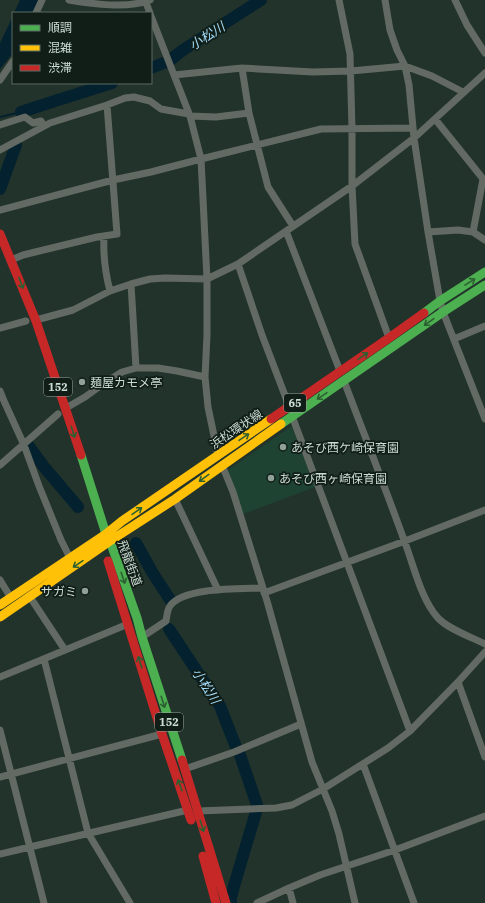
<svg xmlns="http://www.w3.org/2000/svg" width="485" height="903" viewBox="0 0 485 903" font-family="'IBM Plex Serif','Noto Sans JP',serif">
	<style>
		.built { fill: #1e4332 }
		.water { fill: #03212e }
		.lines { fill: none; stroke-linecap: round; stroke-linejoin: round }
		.stream { stroke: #03212e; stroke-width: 2 }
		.river { stroke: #03212e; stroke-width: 12 }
		.street { stroke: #636a63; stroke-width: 7 }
		.fast { stroke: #4caf50; stroke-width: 9 }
		.slow { stroke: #ffc107; stroke-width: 9 }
		.jam { stroke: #c62828; stroke-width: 9 }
		.oneway { stroke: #2c5f31 }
		.poi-dot { fill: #90a198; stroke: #111e17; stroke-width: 1.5 }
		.labels { text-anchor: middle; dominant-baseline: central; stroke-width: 3.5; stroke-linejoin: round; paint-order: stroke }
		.shield { fill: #111e17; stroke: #93a39a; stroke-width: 1 }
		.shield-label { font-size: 11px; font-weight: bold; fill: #cbdcd2 }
		.poi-label { font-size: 12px; fill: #cbdcd2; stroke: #111e17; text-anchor: start }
		.street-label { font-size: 12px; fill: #cbdcd2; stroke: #111e17 }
		.water-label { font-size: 13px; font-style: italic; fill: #a5dffe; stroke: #111e17 }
	</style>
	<rect width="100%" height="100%" fill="#22332b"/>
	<path class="built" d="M290,427H292L315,487L243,514L228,470Z"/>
	<path class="water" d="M20,0H38L32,13H14Z
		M13,16V53L0,69V43Z"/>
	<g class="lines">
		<path class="stream" d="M0,117L21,112"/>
		<path class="river" d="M151,68L169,61L183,50L261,0
			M21,112L58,100L112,83
			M0,189L16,145
			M28,445L45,468L78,507
			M136,543L152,572L171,601
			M169,629L220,706L236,747
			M239,752L257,805
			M231,903V898L234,886L256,812"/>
		<path class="street" d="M69,0C93,4 127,9 150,0
			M145,0L150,13
			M339,0L350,54L352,129V186L355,244L389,338
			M385,0L390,30L397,50L405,66L409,85L414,138L428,232L440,301L443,312L485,419
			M455,0L467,25L485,53
			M36,13L42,0
			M151,16L190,116L201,159L207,279V335L205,377L208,407L218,455
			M174,75L242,68
			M0,80L13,61
			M107,105L125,98L134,97L150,101L161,109L189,114
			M249,113L268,187L293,226
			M190,116L216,117L249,113L242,68L313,72L351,71L405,66L432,76L463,92
			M435,119L480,175L483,179L473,232
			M0,125L25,117L33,123L41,121L44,126
			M0,150L50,123L107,105L117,234L97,237L23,255L11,260
			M0,210L113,180L151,172L201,159L321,129L413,128
			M286,231L340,371
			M428,232L458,230L473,232L485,240
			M104,236C103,256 105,272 110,291
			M238,264L262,335L289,406
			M131,284L136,368
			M36,320L73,310L110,291L131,284L150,279L165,278L207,279L238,264L352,186L414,138L485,73
			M0,328L26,321
			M454,339L485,326
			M344,381C364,434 385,487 404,540C413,563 421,600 438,618C448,629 471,637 485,644
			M0,391L4,401L24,445L39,486L61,540L70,558
			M66,408L85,397L103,384L122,372L136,368H158L177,371L205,377
			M292,416L410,731
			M0,465L58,414
			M222,465L233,492L267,601L312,762L332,811L339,834L355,903
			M175,499L218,590
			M0,580L11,598
			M264,593L405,541L485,510
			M30,597L65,650
			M142,637L166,621C167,616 167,610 170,606C183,587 241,589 263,588
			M44,659L88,833L130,903
			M0,677L128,624
			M458,682L485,757
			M0,730L44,903
			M363,764L414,903
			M185,769L234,752L301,724
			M0,777L162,734
			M198,811L276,808L292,805L323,789L388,748L410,731L458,682L485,652
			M0,854L30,847L188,810
			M289,888L293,903
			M257,903L289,888L320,875L395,850L485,816"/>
		<path class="fast" d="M424,313L440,301L485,272
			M281,424L443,312L485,285
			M81,455L106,534L110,541L137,618L142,637L182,760"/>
		<path class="slow" d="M0,605L106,534L122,521L271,419
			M0,617L110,541L175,499L281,424"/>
		<path class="jam" d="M0,234L36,321L81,455
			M271,419L389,338L424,313
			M108,561L162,734L191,820
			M182,760L226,903
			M203,856L216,903"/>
	</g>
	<defs><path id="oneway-shaft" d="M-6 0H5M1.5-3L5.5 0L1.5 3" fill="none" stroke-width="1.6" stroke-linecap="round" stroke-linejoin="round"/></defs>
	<g class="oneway">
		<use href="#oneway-shaft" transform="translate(470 282) rotate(-32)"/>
		<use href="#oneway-shaft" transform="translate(21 283) rotate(69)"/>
		<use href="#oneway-shaft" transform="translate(429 322) rotate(145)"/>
		<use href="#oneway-shaft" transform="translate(363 356) rotate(-35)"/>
		<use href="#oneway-shaft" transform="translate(322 396) rotate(146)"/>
		<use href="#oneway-shaft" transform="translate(73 432) rotate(73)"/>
		<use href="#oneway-shaft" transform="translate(244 437) rotate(-34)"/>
		<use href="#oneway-shaft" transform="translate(204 478) rotate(144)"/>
		<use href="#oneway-shaft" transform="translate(137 511) rotate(-35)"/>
		<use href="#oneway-shaft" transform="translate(78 564) rotate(146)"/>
		<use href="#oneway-shaft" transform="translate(123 578) rotate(71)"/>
		<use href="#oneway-shaft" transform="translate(140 662) rotate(-107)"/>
		<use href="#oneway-shaft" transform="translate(163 702) rotate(72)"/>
		<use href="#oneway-shaft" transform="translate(180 785) rotate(-109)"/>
		<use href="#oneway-shaft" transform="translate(202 826) rotate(72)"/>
	</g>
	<g class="poi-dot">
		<circle cx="82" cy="382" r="4"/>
		<circle cx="283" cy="447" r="4"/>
		<circle cx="271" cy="478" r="4"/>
		<circle cx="85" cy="591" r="4"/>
	</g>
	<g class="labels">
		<g class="shield">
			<rect x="44" y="378" width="28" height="18" rx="3"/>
			<rect x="284" y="394" width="22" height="18" rx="3"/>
			<rect x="155" y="713" width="28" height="18" rx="3"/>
		</g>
		<g class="shield-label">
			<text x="58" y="387">152</text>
			<text x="295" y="403">65</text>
			<text x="169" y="722">152</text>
		</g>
		<g class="poi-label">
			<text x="90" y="382">麺屋カモメ亭</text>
			<text x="291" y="447">あそび西ケ崎保育園</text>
			<text x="279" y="478">あそび西ヶ崎保育園</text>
			<text x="77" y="591" text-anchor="end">サガミ</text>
		</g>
		<g class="street-label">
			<text transform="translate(236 429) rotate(-34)">浜松環状線</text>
			<text transform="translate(130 563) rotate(70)">飛龍街道</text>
		</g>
		<g class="water-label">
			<text transform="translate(207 36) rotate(-33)">小松川</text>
			<text transform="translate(206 686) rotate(57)">小松川</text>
		</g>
	</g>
	<rect x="12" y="12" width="140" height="72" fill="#111e17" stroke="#5b6a62"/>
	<rect x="20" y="25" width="20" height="6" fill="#4caf50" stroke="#5b6a62"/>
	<text x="48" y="32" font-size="12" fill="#cbdcd2">順調</text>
	<rect x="20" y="45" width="20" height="6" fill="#ffc107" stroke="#5b6a62"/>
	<text x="48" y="52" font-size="12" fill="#cbdcd2">混雑</text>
	<rect x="20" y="65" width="20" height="6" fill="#c62828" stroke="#5b6a62"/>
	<text x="48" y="72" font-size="12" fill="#cbdcd2">渋滞</text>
</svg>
